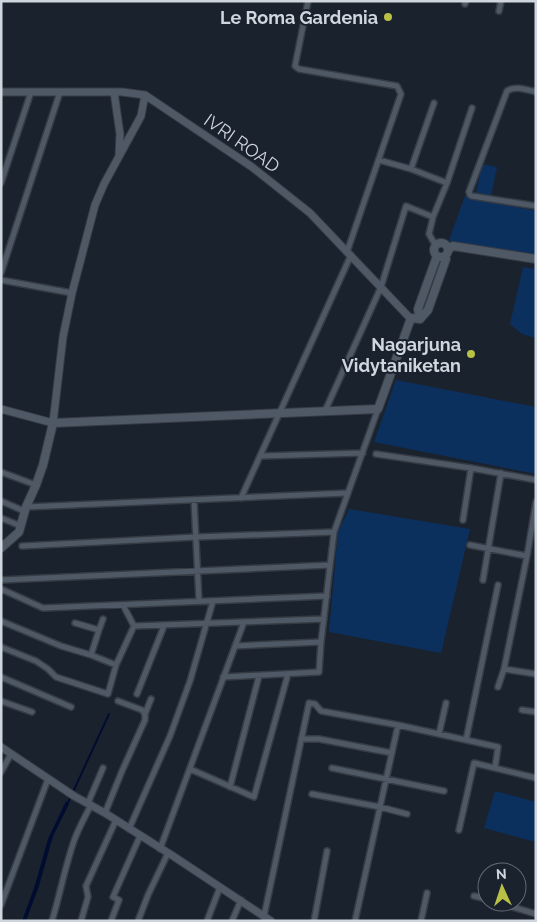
<svg xmlns="http://www.w3.org/2000/svg" width="537" height="922" viewBox="0 0 537 922" font-family="Raleway,sans-serif">
	<style>
		.green { fill: #0c305e }
		.water { fill: #000d30 }
		.lines { fill: none; stroke-linecap: round; stroke-linejoin: round }
		.stream { stroke: #000d30; stroke-width: 2 }
		.minor-casing { stroke: #363c45; stroke-width: 8 }
		.tertiary-casing { stroke: #363c45; stroke-width: 9 }
		.secondary-casing { stroke: #363c45; stroke-width: 10 }
		.minor { stroke: #4f5966; stroke-width: 5 }
		.tertiary { stroke: #4f5966; stroke-width: 7 }
		.secondary { stroke: #4f5966; stroke-width: 8 }
		.poi-dot { fill: #b9c046; stroke: #1a222e; stroke-width: 2 }
		.labels { text-anchor: middle; dominant-baseline: central; stroke-width: 4; stroke-linejoin: round; paint-order: stroke }
		.poi-label { font-size: 18px; font-weight: bold; fill: #d0d6de; stroke: #1a222e; text-anchor: end }
		.street-label { font-size: 18px; fill: #d0d6de; stroke: #1a222e }
	</style>
	<rect width="100%" height="100%" fill="#1a222e"/>
	<path class="green" d="M482,164L497,167L491,196L476,194Z
		M465,196L536,211V256L448,243Z
		M523,267L536,269V338L522,334L510,324Z
		M396,380L536,407V474L374,442Z
		M349,509L470,529L441,653L329,632L338,532Z
		M495,791L536,802V842L484,828Z"/>
	<path class="water" d="M66,801L69,804L53,836L39,886L26,921H22L35,885L48,839Z"/>
	<g class="lines">
		<path class="stream" d="M67,805L109,714"/>
		<defs>
			<path id="minor" d="M308,1L295,66L299,69L397,86L401,94L347,252
				M465,4L466,1
				M499,11L501,1
				M536,92C527,90 515,85 507,91L469,192L470,195L472,196L536,206
				M379,160L411,169L447,183
				M411,169L434,103
				M1,183L31,92
				M436,245L433,241L429,234L433,217L447,183L472,108
				M1,273L60,92
				M1,280L72,293
				M325,411L381,287L406,206L433,217
				M376,454L471,468L536,480
				M260,456L363,453
				M1,472L36,485
				M241,498L351,255
				M194,500L199,601
				M1,501L24,511
				M26,507L348,493
				M1,518L21,526
				M463,520L471,468
				M470,545L527,556L504,669L498,687
				M22,546L196,537L334,532
				M527,556L536,502
				M1,580L330,565
				M483,580L501,473
				M1,589L43,608L327,596
				M123,605L134,626L324,619
				M1,621L61,646L91,655L116,665
				M75,623L99,630L91,655
				M99,630L103,619
				M235,646L321,642L334,532L378,409
				M1,647L36,661L48,669L56,677L108,694L116,665L134,626
				M504,669L536,674
				M1,677L71,707
				M223,677L319,672L321,642
				M137,694L164,626
				M1,701L32,712
				M522,710L536,712
				M145,714L151,699
				M439,734L446,703
				M301,739H319L392,753
				M466,740L498,585
				M332,768L444,791
				M190,769L254,797L288,674
				M1,772L11,754
				M230,787L259,676
				M312,794L380,807L407,814
				M88,803L103,768
				M105,813L122,771L145,720V714L142,710L118,701
				M129,829L170,736L190,681L213,601
				M459,830L474,763L536,778
				M160,849L244,622
				M517,883L518,880
				M474,896L487,899
				M496,902L536,914
				M1,905L48,779
				M264,916L309,703L315,704L321,711L398,725
				M52,921C60,894 65,867 74,841C78,829 85,817 91,805
				M81,921L88,897L86,886L116,820
				M111,921L119,900L113,897L140,836
				M138,921L148,895L168,853
				M207,921L220,887
				M232,921L241,900
				M314,921L327,851
				M355,921L398,725L498,747L495,768
				M421,921L427,893"/>
			<path id="tertiary" d="M1,92H122L145,95L252,167L310,213L409,317L411,318
				M114,92L120,134L119,155
				M1,409L53,423L63,337L72,293L95,205L104,184L141,116L145,95
				M1,747L74,796L105,813L173,856L271,921"/>
			<path id="secondary" d="M434 250a7 7 0 1 1 14 0a7 7 0 1 1-14 0Z
				M448,250L453,246L536,259
				M420,319L428,310L446,259L445,256
				M420,319L418,309L437,256
				M1,548L19,532L26,507L36,485L43,465L53,423L378,409L411,318L420,319"/>
		</defs>
		<use href="#minor" class="minor-casing"/>
		<use href="#tertiary" class="tertiary-casing"/>
		<use href="#secondary" class="secondary-casing"/>
		<use href="#minor" class="minor"/>
		<use href="#tertiary" class="tertiary"/>
		<use href="#secondary" class="secondary"/>
	</g>
	<g class="poi-dot">
		<circle cx="388" cy="17" r="5"/>
		<circle cx="471" cy="354" r="5"/>
	</g>
	<g class="labels">
		<g class="poi-label">
			<text x="378" y="17">Le Roma Gardenia</text>
			<text x="461" y="344">Nagarjuna<tspan x="461" dy="21">Vidytaniketan</tspan></text>
		</g>
		<g class="street-label">
			<text transform="translate(242 143) rotate(35)">IVRI ROAD</text>
		</g>
	</g>
	<rect width="537" height="922" fill="none" stroke="#d0d6de" stroke-width="5"/>
	<g transform="translate(502 887) rotate(357)"><circle r="24" fill="#1a222e" stroke="#636a74"/>
	<path d="M0-4L9 19L0 12L-9 19Z" fill="#b9c046"/>
	<text y="-8" font-size="14" font-weight="bold" text-anchor="middle" fill="#d0d6de">N</text>
	</g>
</svg>
